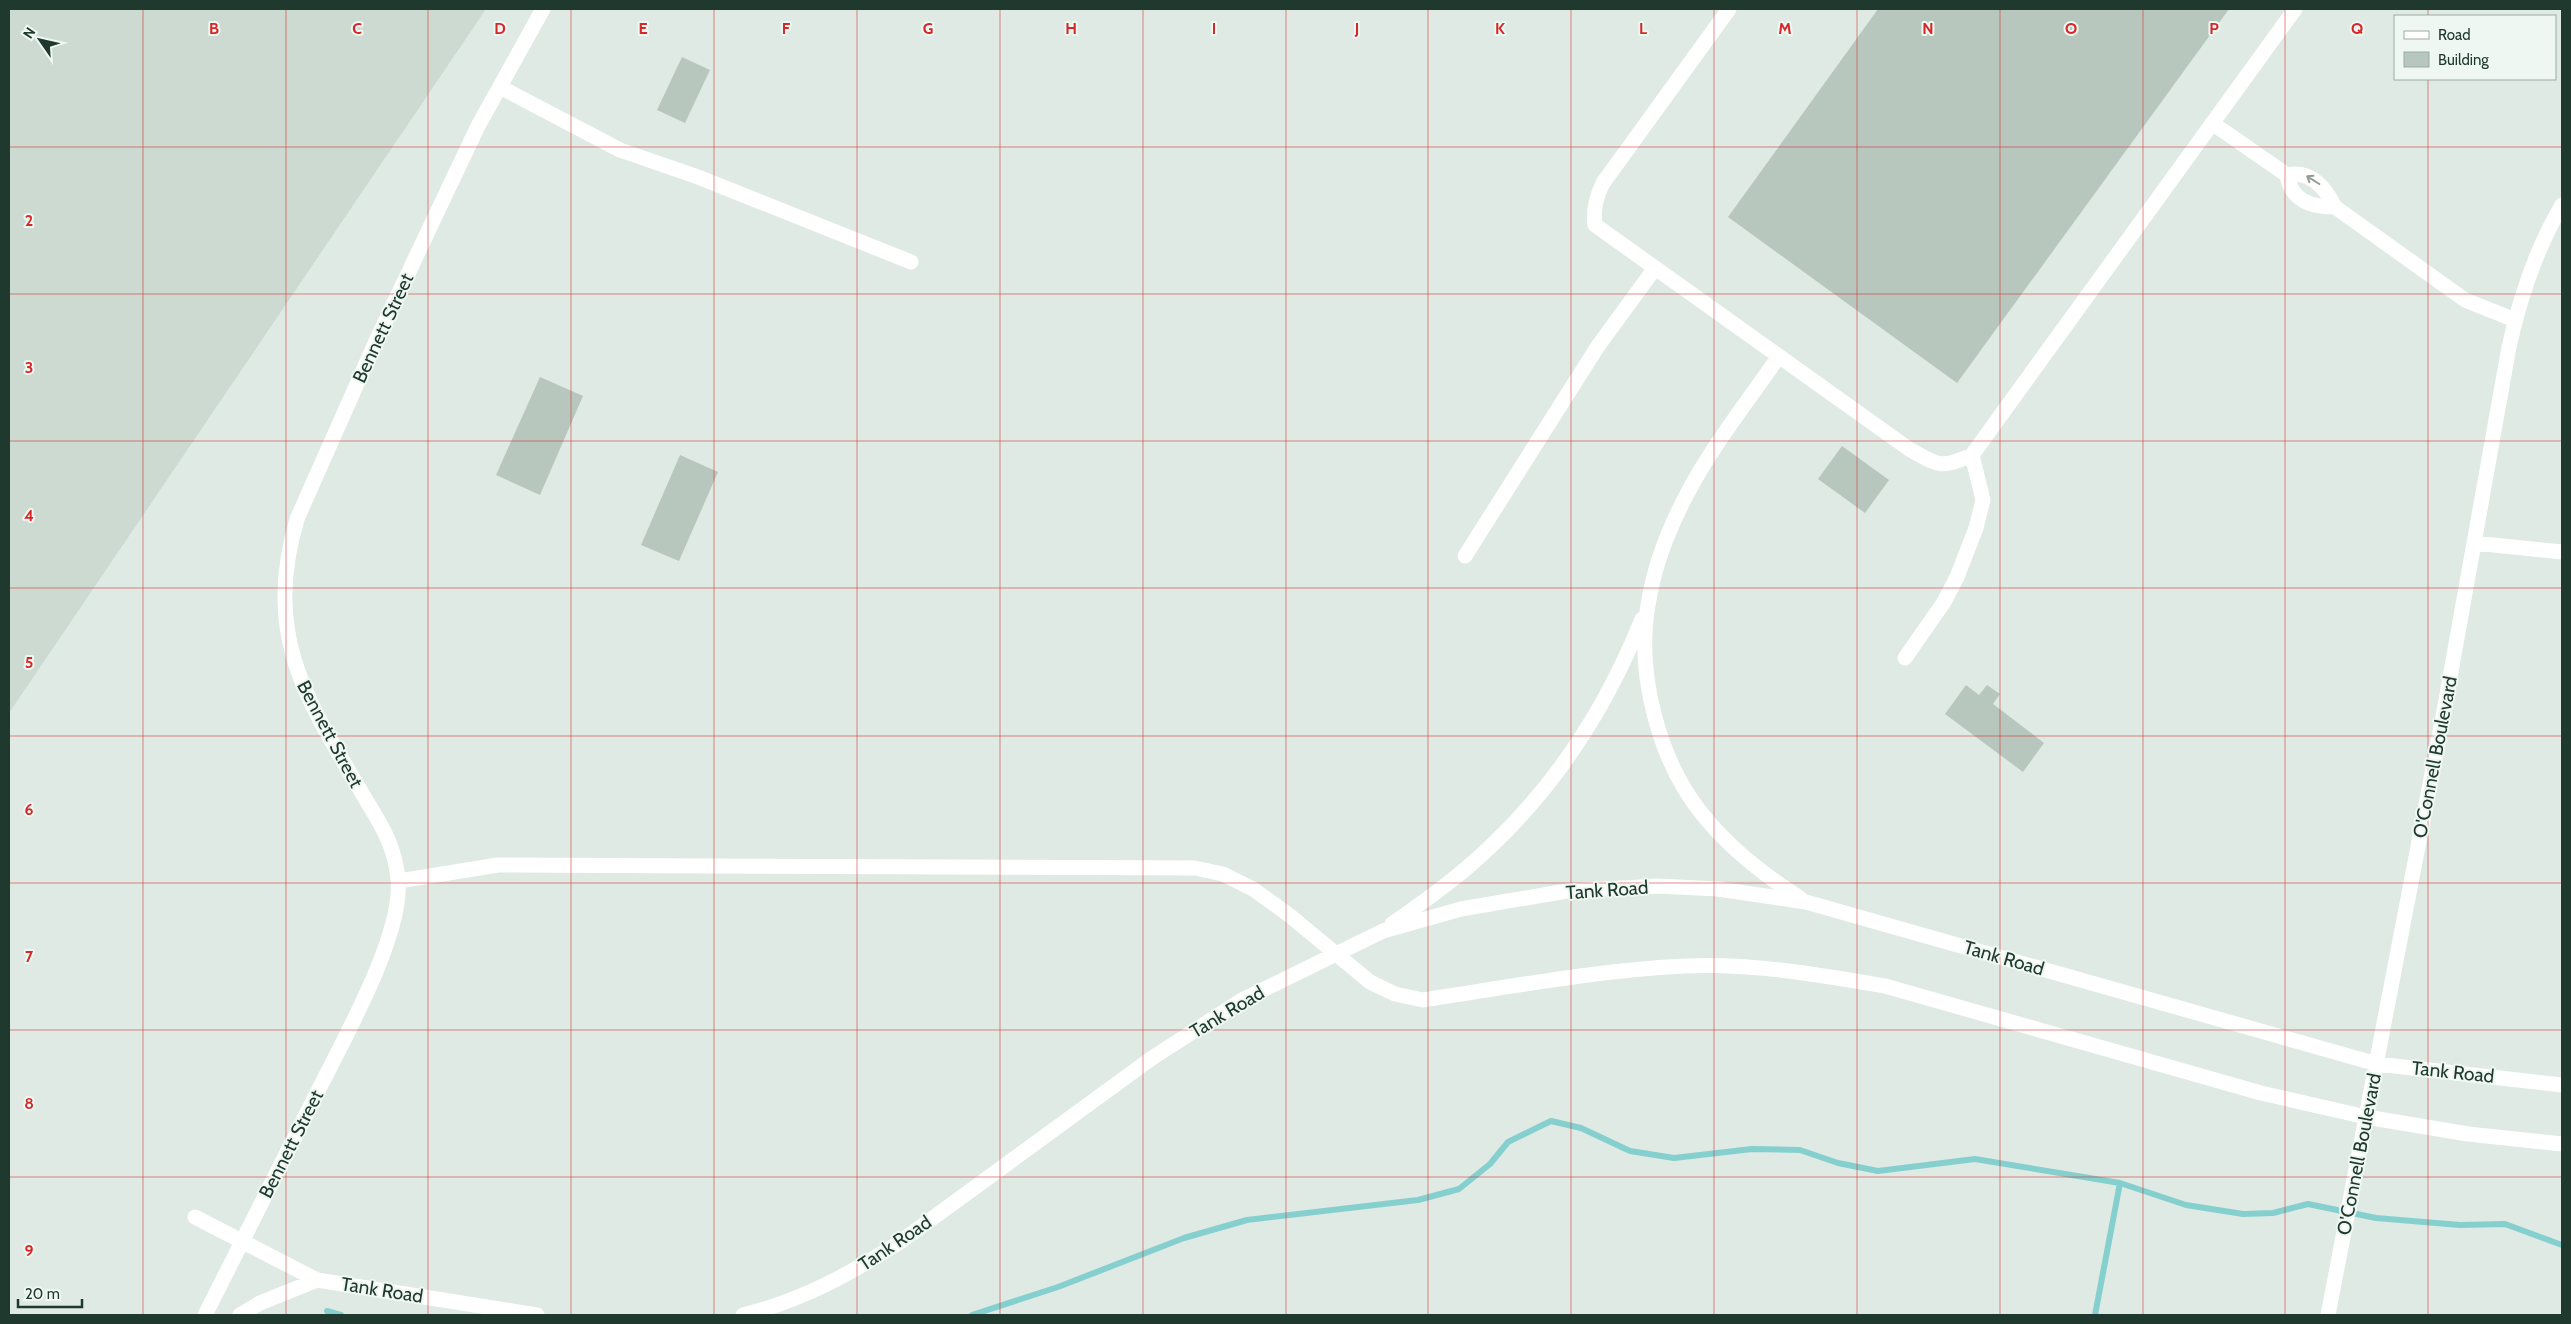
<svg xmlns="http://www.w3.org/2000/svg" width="2571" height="1324" viewBox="0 0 2571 1324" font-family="Cabin,sans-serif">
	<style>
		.built { fill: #ccdad1 }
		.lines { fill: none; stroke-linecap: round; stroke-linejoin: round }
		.stream { stroke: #85d0cf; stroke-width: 6 }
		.building { fill: #b7c7be }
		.minor { stroke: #fff; stroke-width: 15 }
		.oneway { stroke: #909c96 }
		.grid { fill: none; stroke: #d62828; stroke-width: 1; stroke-opacity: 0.55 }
		.labels { text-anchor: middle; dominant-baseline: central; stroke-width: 4; stroke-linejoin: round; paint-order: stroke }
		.street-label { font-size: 19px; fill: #20392e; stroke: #eef7f1 }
		.grid-label { font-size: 16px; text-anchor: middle; font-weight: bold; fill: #d62828; stroke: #eef7f1; stroke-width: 4; stroke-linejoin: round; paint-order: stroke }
	</style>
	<rect width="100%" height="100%" fill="#deeae3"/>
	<path class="built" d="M9,9H486L9,713Z"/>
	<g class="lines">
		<path class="stream" d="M327,1311L341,1315
			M972,1315L1058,1287L1184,1238L1247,1220L1418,1200L1459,1189L1490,1164L1508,1142L1551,1121L1581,1128L1630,1151L1674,1158L1752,1149L1800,1150L1838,1163L1878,1171L1975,1159L2120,1183L2186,1205L2243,1214L2273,1213L2308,1204L2376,1218L2460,1225L2505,1224L2562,1245
			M2095,1315L2120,1183"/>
	</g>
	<path class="building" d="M1878,9H2229L1957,383L1728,217Z
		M682,57L710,70L685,123L657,110Z
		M540,377L583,396L540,495L496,475Z
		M1842,446L1889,480L1865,513L1818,479Z
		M680,455L718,472L679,561L641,545Z
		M1966,685L1979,695L1987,685L2000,694L1993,704L2044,743L2023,772L1945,714Z"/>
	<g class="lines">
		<path class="minor" d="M1729,9L1603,183C1596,197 1593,209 1595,225L1909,449C1939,466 1940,469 1972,455L2295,9
			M500,87L620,150L698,177L911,262
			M2212,123L2287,175C2291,201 2311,207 2335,207C2325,187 2310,170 2287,175
			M2335,207L2465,300L2515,320
			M1779,356C1744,407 1704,456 1678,512C1664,541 1653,573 1648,605C1636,673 1659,762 1703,815C1730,849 1764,875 1800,898
			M2474,543L2562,552
			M1465,556L1598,346L1655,268
			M1905,658L1944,602L1957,577L1976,528L1983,500L1972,455
			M399,881L498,865L1195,868L1223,874L1253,889L1289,915L1370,982L1395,994L1423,1000C1510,987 1598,970 1686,966C1753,963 1820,975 1885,986L2261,1093L2366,1117L2468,1134L2562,1144
			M1392,924C1426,900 1460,876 1490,847C1558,783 1608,704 1642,619
			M195,1217L317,1280
			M205,1315C240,1245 275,1175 311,1105C337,1051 404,937 398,879C394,840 378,821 359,788C303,694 264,633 297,519L376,341L478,126L543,9
			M240,1315L260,1303L317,1280L537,1315
			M743,1315C803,1300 848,1275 900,1242L1152,1058L1242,1000L1383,931L1461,909L1567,891L1658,886L1718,889L1806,902L2377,1064L2562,1085
			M2328,1315L2444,711L2509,347C2520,297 2536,249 2562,205"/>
	</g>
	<defs><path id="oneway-shaft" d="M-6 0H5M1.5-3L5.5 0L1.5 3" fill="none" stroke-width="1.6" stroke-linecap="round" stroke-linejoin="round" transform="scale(1.25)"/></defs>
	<use class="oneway" href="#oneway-shaft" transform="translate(2313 180) rotate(-148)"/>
	<path class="grid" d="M143,9V1315M286,9V1315M428,9V1315M571,9V1315M714,9V1315M857,9V1315M1000,9V1315M1143,9V1315M1286,9V1315M1428,9V1315M1571,9V1315M1714,9V1315M1857,9V1315M2000,9V1315M2143,9V1315M2285,9V1315M2428,9V16M2428,79V1315M9,147H2562M9,294H2562M9,441H2562M9,588H2562M9,736H2562M9,883H2562M9,1030H2562M9,1177H2562"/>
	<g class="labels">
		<g class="street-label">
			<text transform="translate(383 328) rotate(-65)">Bennett Street</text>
			<text transform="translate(330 734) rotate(62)">Bennett Street</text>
			<text transform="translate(2435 757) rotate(-79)">O'Connell Boulevard</text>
			<text transform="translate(1607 890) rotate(-4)">Tank Road</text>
			<text transform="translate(2004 958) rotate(16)">Tank Road</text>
			<text transform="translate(1227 1012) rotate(-31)">Tank Road</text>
			<text transform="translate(2453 1072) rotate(6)">Tank Road</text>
			<text transform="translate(291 1144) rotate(-63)">Bennett Street</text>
			<text transform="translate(2359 1154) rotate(-79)">O'Connell Boulevard</text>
			<text transform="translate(895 1243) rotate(-34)">Tank Road</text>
			<text transform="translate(382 1290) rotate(9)">Tank Road</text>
		</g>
	</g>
	<g class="grid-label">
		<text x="214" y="34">B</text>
		<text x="357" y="34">C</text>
		<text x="500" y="34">D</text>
		<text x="643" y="34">E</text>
		<text x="786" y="34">F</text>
		<text x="928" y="34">G</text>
		<text x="1071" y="34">H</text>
		<text x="1214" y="34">I</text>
		<text x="1357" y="34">J</text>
		<text x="1500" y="34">K</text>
		<text x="1643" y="34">L</text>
		<text x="1785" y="34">M</text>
		<text x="1928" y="34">N</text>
		<text x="2071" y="34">O</text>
		<text x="2214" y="34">P</text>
		<text x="2357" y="34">Q</text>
		<text x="29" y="226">2</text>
		<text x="29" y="373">3</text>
		<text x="29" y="521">4</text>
		<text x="29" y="668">5</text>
		<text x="29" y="815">6</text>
		<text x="29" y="962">7</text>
		<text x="29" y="1109">8</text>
		<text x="29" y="1256">9</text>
	</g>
	<rect width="2571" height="1324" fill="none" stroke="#20392e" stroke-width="20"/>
	<rect x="2394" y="15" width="162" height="65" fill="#eef7f1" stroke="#9caba3"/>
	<rect x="2404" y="31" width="25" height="8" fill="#ffffff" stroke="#9caba3"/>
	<text x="2438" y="40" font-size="15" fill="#20392e">Road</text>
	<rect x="2404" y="52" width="25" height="15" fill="#b7c7be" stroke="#9caba3"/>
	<text x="2438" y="65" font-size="15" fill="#20392e">Building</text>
	<g transform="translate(40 40) rotate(304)" stroke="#eef7f1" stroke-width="4" paint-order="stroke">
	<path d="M0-4L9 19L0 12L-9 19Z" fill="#20392e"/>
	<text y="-8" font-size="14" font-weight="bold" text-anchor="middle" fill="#20392e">N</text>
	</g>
	<path d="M18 1299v8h64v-8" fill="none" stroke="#20392e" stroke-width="2.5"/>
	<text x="25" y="1299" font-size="15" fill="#20392e" stroke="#eef7f1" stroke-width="4" paint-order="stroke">20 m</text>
</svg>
